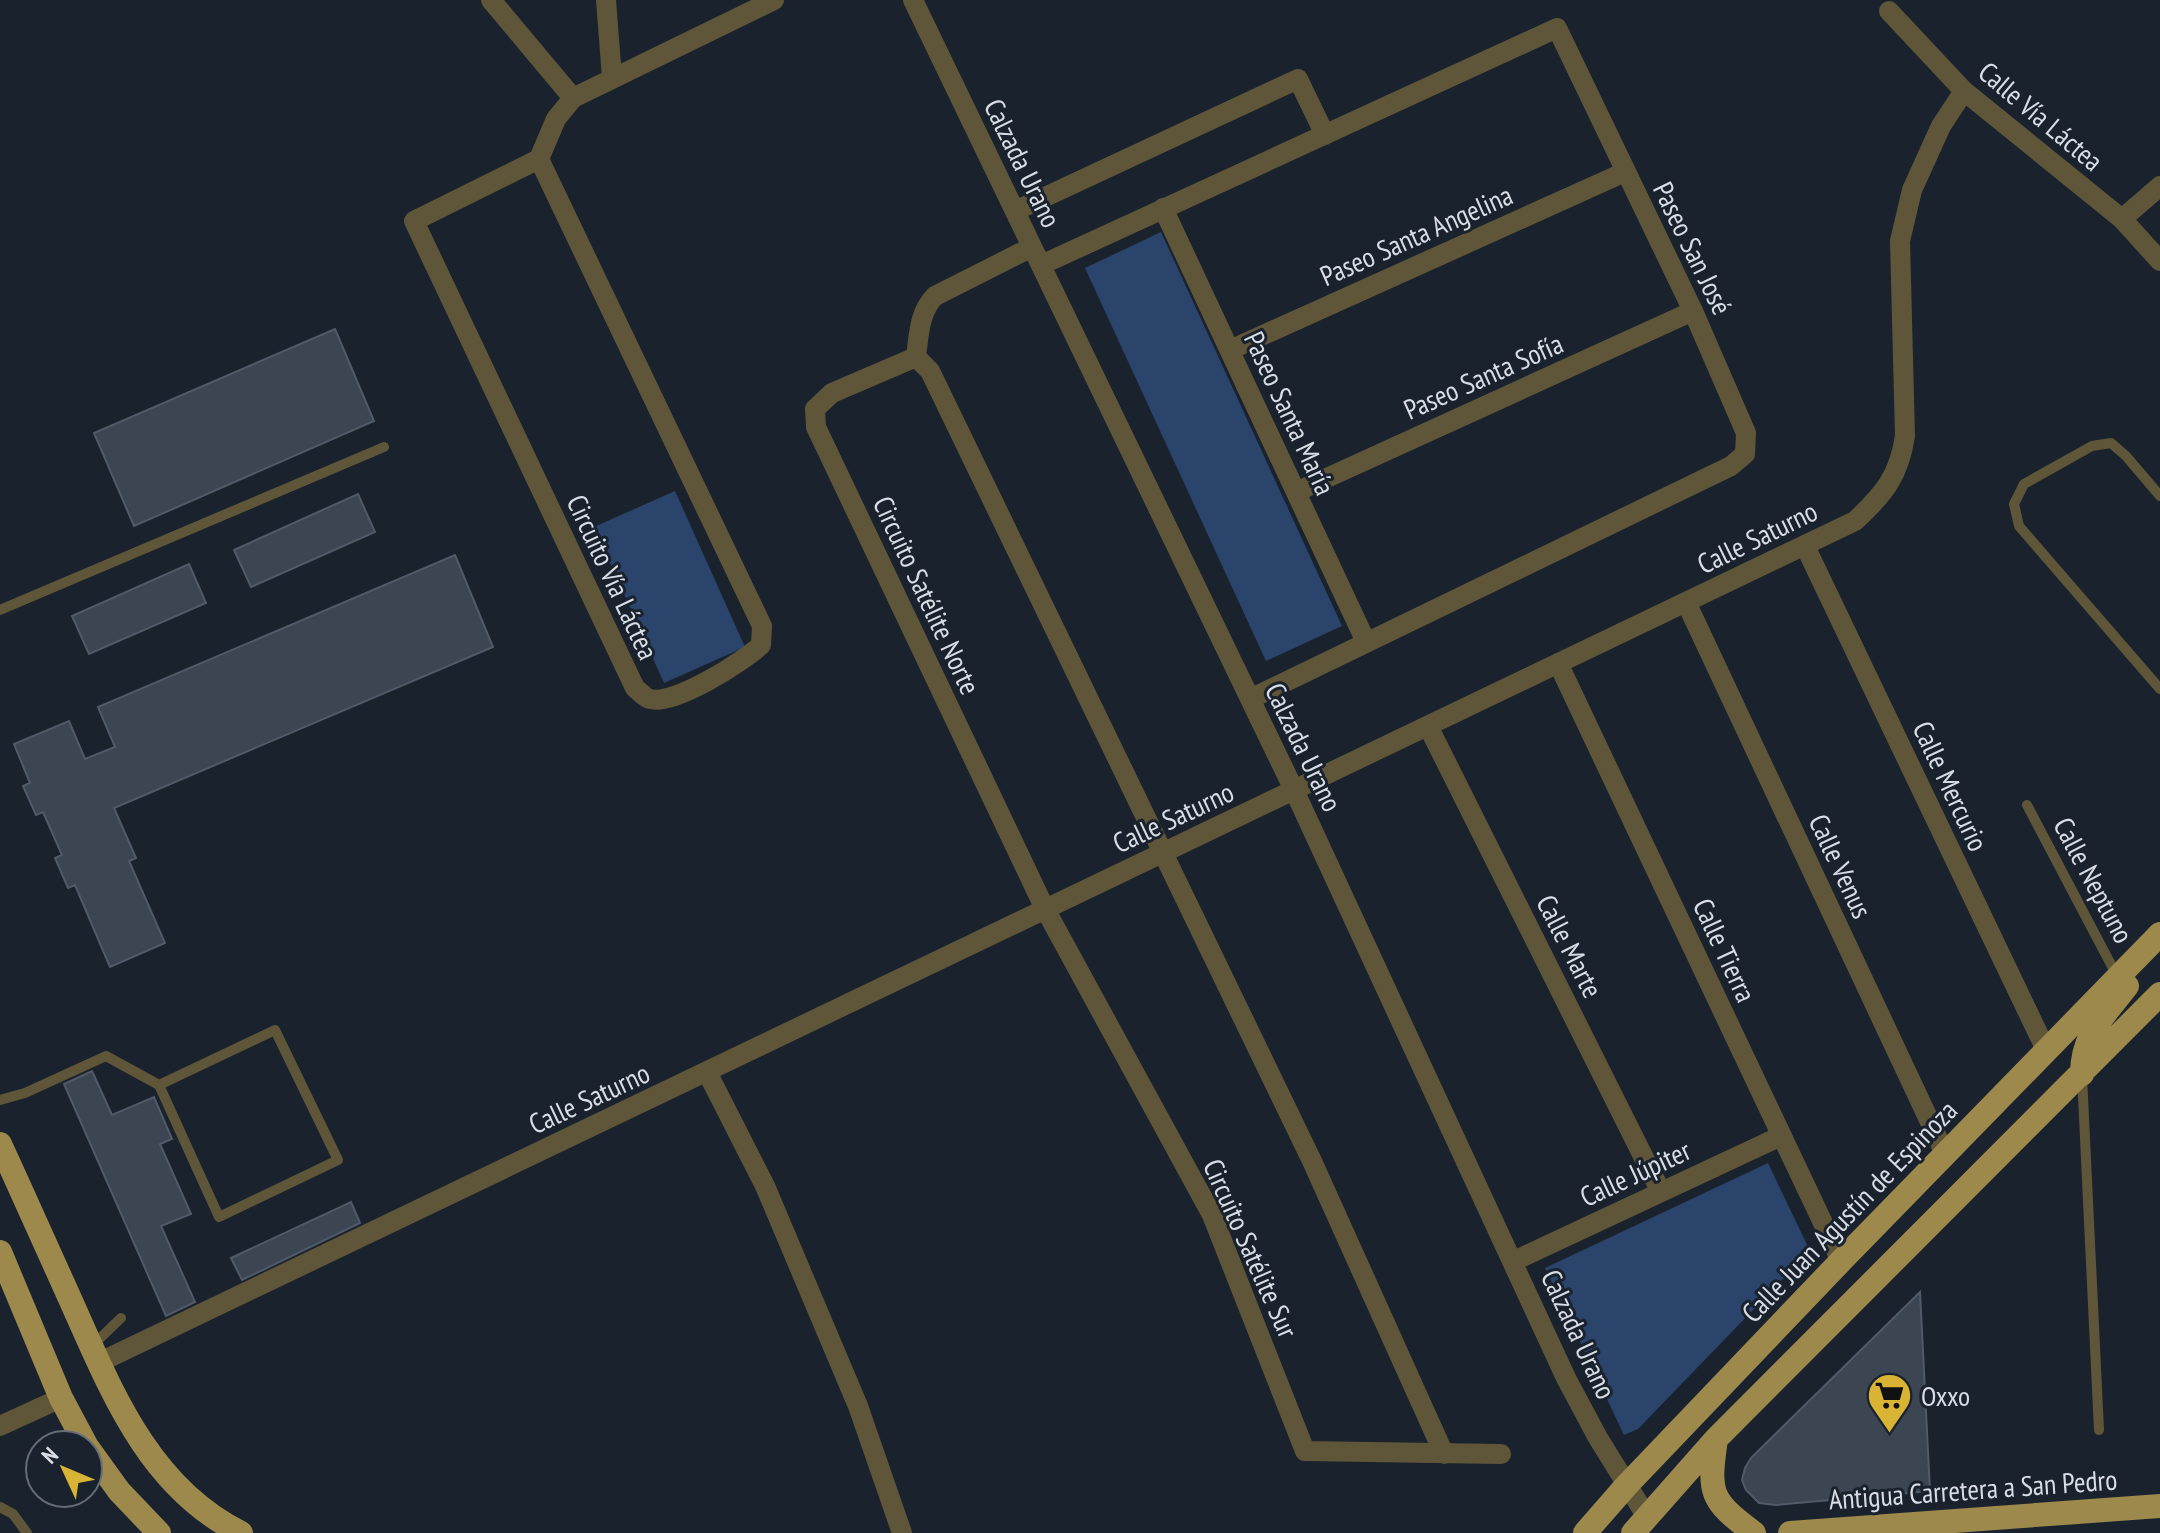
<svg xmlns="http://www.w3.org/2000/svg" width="2160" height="1533" viewBox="0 0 2160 1533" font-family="'PT Sans Narrow',sans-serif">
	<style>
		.green { fill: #2a446c }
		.building { fill: #3c4552; stroke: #515a68; stroke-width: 2 }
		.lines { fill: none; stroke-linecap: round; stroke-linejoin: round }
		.lane { stroke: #5f5639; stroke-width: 10 }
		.street { stroke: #5f5639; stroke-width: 20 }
		.primary { stroke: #9d894b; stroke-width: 24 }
		.labels { text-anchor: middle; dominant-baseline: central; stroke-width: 6; stroke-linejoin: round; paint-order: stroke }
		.street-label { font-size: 28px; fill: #d9dee6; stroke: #1a222e }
		.poi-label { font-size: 28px; fill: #d9dee6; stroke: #1a222e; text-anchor: start }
	</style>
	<rect width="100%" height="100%" fill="#1a222e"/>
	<path class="green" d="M1161,232L1342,626L1266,661L1085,268Z
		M675,491L745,647L664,683L594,527Z
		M1768,1163L1810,1251L1638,1429L1624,1435L1545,1268Z"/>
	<path class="building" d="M335,329L374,421L134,526L94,433Z
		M358,494L375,532L251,587L234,550Z
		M455,555L493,647L114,808L136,858L129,861L165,943L110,967L75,885L68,888L55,858L62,855L43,812L36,815L23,786L30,783L14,744L69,721L85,759L115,747L98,707Z
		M189,564L206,603L89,654L72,616Z
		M92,1071L112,1115L154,1097L172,1139L160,1144L191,1214L161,1226L195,1302L166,1316L64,1084Z
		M351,1202L360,1223L242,1280L231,1258Z
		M1920,1292L1930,1491L1776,1505L1759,1503L1746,1490L1742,1480L1745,1468L1751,1458Z"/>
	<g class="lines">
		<path class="lane" d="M2160,496L2126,456L2111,443L2092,446L2024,484L2014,504L2019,526L2160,689
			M0,610L384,447
			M2027,805L2117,976
			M2082,1076L2099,1430
			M0,1100L25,1093L106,1056L159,1085L219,1217L338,1160L275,1030L159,1085
			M93,1345L121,1318
			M0,1507L13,1514L27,1533"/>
		<path class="street" d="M491,0L573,98
			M606,0L612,78
			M913,0L1294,790L1566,1378L1598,1438L1647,1517
			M1889,11L1964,91L2122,219L2160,261
			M539,159L762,626L761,645C744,661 674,706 650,699C645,698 639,691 635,688L414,221Z
			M539,159L556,119L573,98L774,0
			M1163,208L1366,642
			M1015,211L1298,79L1325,135
			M2122,219L2160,186
			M1041,265L1557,28L1693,311L1746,433L1745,454L1731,466L1250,699
			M1230,350L1625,172
			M916,357L832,393L815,409L816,427L1044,907L1212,1215L1305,1451L1501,1454
			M916,357L930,371L1312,1161L1444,1454
			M916,357C919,335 919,312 935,296L1032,247
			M1296,492L1693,311
			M1805,546L2046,1050
			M1686,602L1945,1154
			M1558,663L1841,1261
			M1428,726L1661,1192
			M707,1072L765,1186L858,1406L902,1533
			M1514,1261L1781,1136
			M98,1363L1855,521C1884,494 1899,476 1905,436L1900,241L1912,190L1941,126L1964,91
			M0,1426L61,1398"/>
		<path class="primary" d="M2082,1074C2082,1035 2104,1016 2127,986
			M0,1144C24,1196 47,1248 71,1301C111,1390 148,1487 241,1533
			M0,1252L61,1398L86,1445
			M1716,1439C1708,1494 1710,1500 1754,1533
			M88,1448L119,1491L159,1533
			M1585,1533L1626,1486L1841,1261L2160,934
			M1633,1533L1716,1439L2160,994
			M1790,1533L2160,1506"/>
	</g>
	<defs>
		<symbol id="supermarket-pin" viewBox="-11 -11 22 30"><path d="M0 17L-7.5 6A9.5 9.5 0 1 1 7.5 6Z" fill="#d9b434" stroke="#1a222e"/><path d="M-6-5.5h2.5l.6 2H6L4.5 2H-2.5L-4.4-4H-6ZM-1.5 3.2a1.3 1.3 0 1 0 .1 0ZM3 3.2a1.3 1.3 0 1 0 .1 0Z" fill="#111"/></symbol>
	</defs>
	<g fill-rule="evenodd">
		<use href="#supermarket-pin" x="1864" y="1370" width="51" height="69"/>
	</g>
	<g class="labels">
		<g class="street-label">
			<text transform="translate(2041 116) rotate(40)">Calle Vía Láctea</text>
			<text transform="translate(1023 163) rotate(64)">Calzada Urano</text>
			<text transform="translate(1416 235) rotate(-24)">Paseo Santa Angelina</text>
			<text transform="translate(1693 248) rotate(64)">Paseo San José</text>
			<text transform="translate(1483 376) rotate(-24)">Paseo Santa Sofía</text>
			<text transform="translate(1290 413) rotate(65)">Paseo Santa María</text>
			<text transform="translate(1757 537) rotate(-26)">Calle Saturno</text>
			<text transform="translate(613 577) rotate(65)">Circuito Vía Láctea</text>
			<text transform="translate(927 595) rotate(65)">Circuito Satélite Norte</text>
			<text transform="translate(1304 747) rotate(64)">Calzada Urano</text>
			<text transform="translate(1951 786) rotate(65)">Calle Mercurio</text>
			<text transform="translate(1173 817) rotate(-25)">Calle Saturno</text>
			<text transform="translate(1841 866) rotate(65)">Calle Venus</text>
			<text transform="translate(2094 880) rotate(62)">Calle Neptuno</text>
			<text transform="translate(1570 946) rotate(63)">Calle Marte</text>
			<text transform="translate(1725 950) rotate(65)">Calle Tierra</text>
			<text transform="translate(589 1098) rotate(-25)">Calle Saturno</text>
			<text transform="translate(1635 1173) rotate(-25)">Calle Júpiter</text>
			<text transform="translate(1849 1211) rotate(-46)">Calle Juan Agustín de Espinoza</text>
			<text transform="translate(1251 1248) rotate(66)">Circuito Satélite Sur</text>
			<text transform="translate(1579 1334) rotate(65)">Calzada Urano</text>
			<text transform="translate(1973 1489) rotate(-4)">Antigua Carretera a San Pedro</text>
		</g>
		<g class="poi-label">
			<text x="1921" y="1395">Oxxo</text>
		</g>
	</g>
	<g transform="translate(64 1469) rotate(314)"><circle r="38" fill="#1a222e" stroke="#666d78" stroke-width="2"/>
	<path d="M0-6L14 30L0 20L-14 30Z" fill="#d9b434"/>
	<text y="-12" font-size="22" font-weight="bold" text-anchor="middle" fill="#d9dee6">N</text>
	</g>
</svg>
